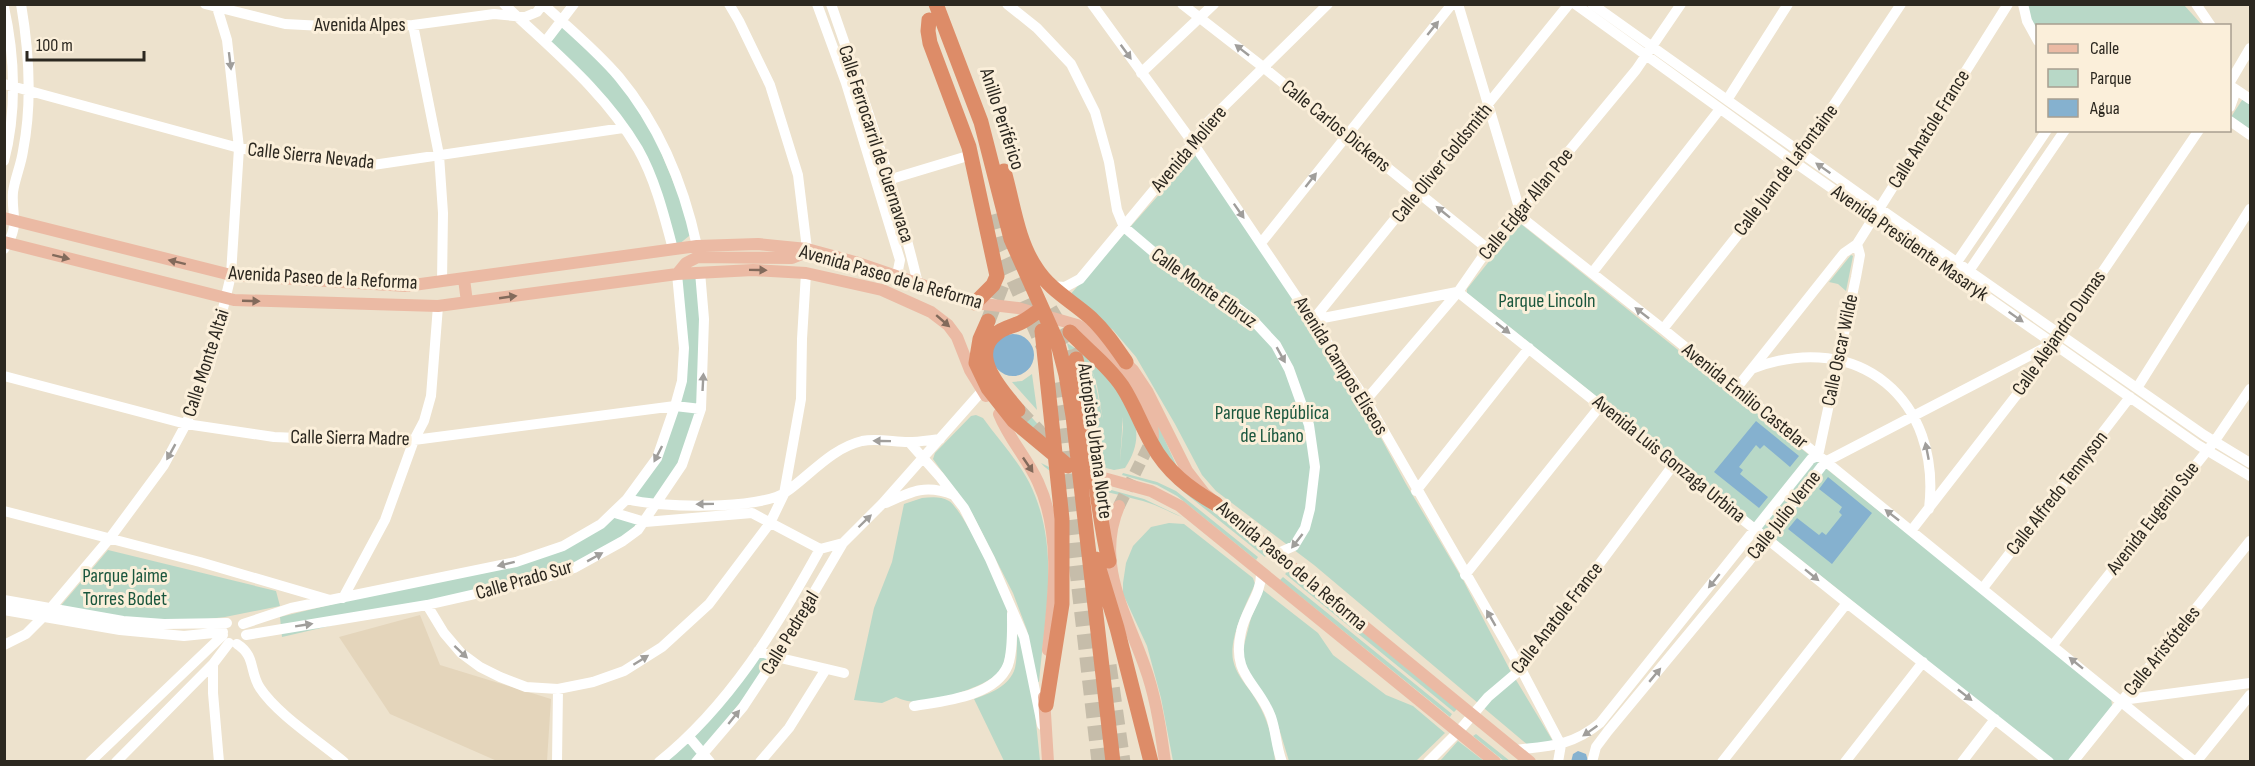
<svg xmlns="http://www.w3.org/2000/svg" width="2255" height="766" viewBox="0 0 2255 766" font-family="'Sofia Sans Condensed',sans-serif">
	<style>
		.built { fill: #e4d5bb }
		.green { fill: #b8d8c7 }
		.water { fill: #85b1cf }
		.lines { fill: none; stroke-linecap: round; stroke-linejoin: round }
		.major-tunnel { stroke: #c6bdaa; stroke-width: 12; stroke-dasharray: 12 6; stroke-linecap: butt }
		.highway-tunnel { stroke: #c6bdaa; stroke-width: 15; stroke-dasharray: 15 8; stroke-linecap: butt }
		.minor { stroke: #fff; stroke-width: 10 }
		.major { stroke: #ebbaa4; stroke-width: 12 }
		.highway { stroke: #dd8c68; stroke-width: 15 }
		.oneway { fill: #a09e9b }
		.oneway2 { fill: #826a5b }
		.labels { text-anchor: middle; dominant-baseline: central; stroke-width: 6; stroke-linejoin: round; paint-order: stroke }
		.street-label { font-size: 20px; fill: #2c2820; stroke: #fbefda }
		.park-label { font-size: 20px; fill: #1a563d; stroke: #fbefda }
	</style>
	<rect width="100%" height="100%" fill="#ede2cd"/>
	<path class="built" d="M420,615L440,665L551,699L547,761H497L390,714L339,637Z"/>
	<path class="green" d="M2027,5H2184L2202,25L2038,26L2037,33L2032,23Z
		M562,22L643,109L694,232L673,249L656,189L623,128L545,42Z
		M2244,97L2250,101V130L2231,117Z
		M1197,152L1362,403L1406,484L1463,580L1510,670L1554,743L1529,746L1314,565L1216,491L1202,475L1175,424L1136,357L1113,330L1068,297Z
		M1521,224L2111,697L2112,706L2069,761H2053L1467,293V289L1518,225Z
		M1851,255L1853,256L1846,291L1838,284L1829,282Z
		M700,272L698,409L680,459L653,506L631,497L659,453L682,384L677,274Z
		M1067,343L1087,356L1094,377L1103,420L1097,386L1088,357C1099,367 1115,378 1119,392C1125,414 1121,440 1120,462L1123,427L1120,391C1137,418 1144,439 1125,468L1114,470L1098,466C1096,428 1089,394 1078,358H1071Z
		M1032,374L1037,410L1012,382L1022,381Z
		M1022,407L1059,447L1058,449L1016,413Z
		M976,415L983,418C998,439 1017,459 1029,482C1061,546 1045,615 1039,682H1037L1027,630L1013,593L972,513L933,459L935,453L971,416Z
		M1156,420L1178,469L1158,447Z
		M1041,463L1075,480L1144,499L1182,517C1169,512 1157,505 1143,501C1118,494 1055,482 1041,463Z
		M1123,473L1157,482L1176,491L1258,557L1256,560L1177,496L1157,485L1122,475Z
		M1170,478L1267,554L1265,557L1185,493Z
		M922,498C931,497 941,496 949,501C962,509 999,583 1005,601C1010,615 1009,656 1001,669C991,683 969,689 953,695C935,701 913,706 896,697L882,703L854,700L874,608L892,562L904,504Z
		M607,516L638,523L617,542L563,572L282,637L280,617L547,552Z
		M1169,523L1184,524L1253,578L1255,584C1246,604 1229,638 1233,660C1236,673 1243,681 1251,692C1266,714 1273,735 1275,761H1173L1161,698L1147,646L1123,594V583L1126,563L1133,546L1151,527Z
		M108,550L276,591L280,606L225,617L164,624L58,609Z
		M1288,571L1457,709L1454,712L1285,574Z
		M1283,577L1452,714L1450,717L1280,580Z
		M1263,590L1318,633L1333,655L1386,695L1413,706L1445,733L1416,761H1289L1274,712L1247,673L1242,653L1251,618Z
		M1018,629L1034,703L1040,761H1004L974,699C989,694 1010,686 1015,668C1018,656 1016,641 1018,629Z
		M759,652L775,658L694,761L660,762Z
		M1476,734L1510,761H1504L1473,736Z
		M1458,741L1484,761H1440Z"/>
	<path class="water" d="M992 355a21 21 0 1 1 42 0a21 21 0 1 1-42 0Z
		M1756,421L1799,456L1790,467L1764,445L1760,449L1756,445L1739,467L1743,470L1740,474L1768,497L1759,508L1714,472Z
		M1828,477L1872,513L1832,564L1788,529L1797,518L1819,535L1822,532L1826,535L1842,515L1839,512L1842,507L1819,489Z
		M1578,751L1586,754L1588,761L1571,762L1573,754Z"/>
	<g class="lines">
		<path class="major-tunnel" d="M1119,506L1153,437"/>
		<path class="highway-tunnel" d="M991,215L1000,249L1043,346
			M1050,309L1074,349L1076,359
			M988,321L1002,285
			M1054,383L1059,415L1099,762
			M1018,410L1038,431L1047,448
			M1109,665L1123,762"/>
		<path class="minor" d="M205,4L285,24L342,27L413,25L494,14L525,17L537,12L543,4
			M504,4C552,50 604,91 638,149C655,179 664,215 673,249
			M543,4C569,28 597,51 619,77C659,125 684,186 697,246
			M729,4L739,21L770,85L798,175L807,249
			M817,4L846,83L900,260L898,270L893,275
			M831,4C863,96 896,190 918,284
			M1007,4L1037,28L1071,64L1095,112L1109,162L1117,210L1124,227L1177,272L1235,306L1252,319L1276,345L1289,369L1309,425L1315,467L1310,509L1305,528L1294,546L1276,554
			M1092,4L1193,143L1366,400L1521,669L1561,745
			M1182,4L1263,67L1488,249
			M1458,4L1520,211L1526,221L1663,329L2195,762
			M1575,4L1787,157L2198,445L2250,476
			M1592,4L1879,208L2204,435L2250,463
			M2023,4L2027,21L2038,41
			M2196,4L2211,26
			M4,7C15,56 17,112 4,161
			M413,25L439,155L443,213L442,282
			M545,42L574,4
			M1141,73L1214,4
			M2230,82L2250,48
			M4,84L239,148L299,158L373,165L623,128
			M2230,84L2234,96L2230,107
			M2232,87L2250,99
			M1727,100L1788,4
			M2230,121L2250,135
			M888,180L971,155
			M1261,243L1452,4
			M4,249C21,225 11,215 13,192C15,178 21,165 23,151C32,105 29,51 21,4
			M1957,262L2047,130
			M1969,271L2065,130
			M1592,273L1720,109
			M1051,286L1065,287L1080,279L1193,143L1207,123L1328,4
			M1458,292L1847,603L2049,762
			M1313,320L1569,4
			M1313,320L1457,292
			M1663,329L1795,163L1901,4
			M1754,368C1859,329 1942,400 1929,509
			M4,376L186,424L274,437L345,440H414L675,406L701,409
			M2137,388L2250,209
			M1735,390L1844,253L1857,244L2008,4
			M1366,400L1458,292L1488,249L1636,70L1681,4
			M909,442L940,477L964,508L990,559L1024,637L1042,725
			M1818,456L1856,277L1860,255L1857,244
			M1416,491L1529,348
			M627,499C658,508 760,510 786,492C810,475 832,448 862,441C877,438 894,442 908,442C919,442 930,440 940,439
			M886,503C912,491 926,484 954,495
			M4,511L200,562L330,600
			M615,513L645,522L752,513L820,549L843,543
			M1911,531L2029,379L2039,364L2045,349
			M1261,572C1262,595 1245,610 1241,632C1231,676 1258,682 1271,717C1276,731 1276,747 1282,762
			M1465,575L1601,405
			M1983,588L2130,397
			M343,598L385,520L414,440L424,421L431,396L438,306
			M4,600L123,621L164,624L227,623
			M427,605L444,633L461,653L480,667L500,677L526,687L558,689L593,682L624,671L662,647L709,604L770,523L784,494L801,399L802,339L806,273
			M4,610L120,630L184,636L223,632
			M243,624L291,608L516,562L563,546L601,524L627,499L657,458L675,406L682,381L684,348L677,274
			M246,635L427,605L541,579L574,568L623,541L638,530L682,465L701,409L704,319L700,272
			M237,644C256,656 249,671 260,688C277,714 319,741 344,762
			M4,645L26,634L44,616L110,538L164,465L186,424L209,367L231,275L239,148L227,40L216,4
			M2053,645L2214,442L2250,389
			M758,651L776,657L844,673
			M213,664V693L219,762
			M2122,700L2250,683
			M914,706C943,701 995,697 1008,665C1013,650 1012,630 1012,614
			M689,737L710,762
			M1515,750C1550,746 1572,746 1600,723L1811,459L1818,456
			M90,762L223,635
			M116,762L213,664L229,643
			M557,762L558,689
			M659,762C729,706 777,627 820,549
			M696,762L743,707L776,657L843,543L882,504L982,391
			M760,762L789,728L826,669
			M1428,762L1458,732L1488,697L1521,669L1674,464
			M1558,762L1561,745
			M1592,762L1596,747L1608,731L1749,561L1825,462L2054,343L2199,130
			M1722,762L1847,603
			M1845,762L1923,662
			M1962,762L1995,719
			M2073,762L2250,541
			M2196,762L2250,695"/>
		<path class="major" d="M4,218L231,275L406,286L697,246L758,244L807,249L855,262L975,303L1018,308L1077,325L1099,338L1133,370L1147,391L1187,471L1204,493L1287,563L1530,762
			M4,242L234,300L438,306L677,274L753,270L806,273L882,290L931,312L948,325L957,337L970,370L986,396
			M677,274L686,263L698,257L792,258L802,254L807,249
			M464,279L467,302
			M1084,340C1115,356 1153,400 1153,437
			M999,414C1009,439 1027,458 1038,482C1062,534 1054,595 1048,650
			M1089,474L1151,491L1180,506L1495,762
			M1119,506C1093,567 1130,619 1148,676C1157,704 1161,733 1165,762
			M1044,697L1048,762"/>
		<path class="highway" d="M936,4L981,122L1011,239L1058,344L1066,375L1073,416L1113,762
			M929,20L928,31L930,43L969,147L997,276L993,285L975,303
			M1004,171C1013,202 1017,240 1036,268C1050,290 1072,301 1091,318C1105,331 1115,346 1126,362
			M988,321L980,339L976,363L988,388L1014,421L1068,466
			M1042,331L1062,519V604L1046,705
			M1070,332C1087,350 1108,365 1122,386C1134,404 1141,425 1152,444C1167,472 1190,489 1216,504
			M1076,359C1093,426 1093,494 1109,561
			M1018,410C1003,392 968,355 996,334C1003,328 1010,327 1017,324C1024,322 1031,316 1037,312
			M1096,559L1117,628L1151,762"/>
	</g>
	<defs><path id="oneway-solid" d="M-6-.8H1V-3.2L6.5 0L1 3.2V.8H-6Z" transform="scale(1.5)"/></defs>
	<g class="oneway">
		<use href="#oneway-solid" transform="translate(1433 28) rotate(-51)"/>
		<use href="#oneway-solid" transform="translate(1242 50) rotate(-142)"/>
		<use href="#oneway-solid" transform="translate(1126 52) rotate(54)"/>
		<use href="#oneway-solid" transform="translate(230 61) rotate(83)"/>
		<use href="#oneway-solid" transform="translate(1823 168) rotate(-145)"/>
		<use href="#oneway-solid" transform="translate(1311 180) rotate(-52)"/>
		<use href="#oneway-solid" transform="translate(1239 211) rotate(55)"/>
		<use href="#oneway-solid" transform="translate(1443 212) rotate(-141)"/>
		<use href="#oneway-solid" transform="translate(1642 313) rotate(-142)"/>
		<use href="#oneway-solid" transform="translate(2016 317) rotate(35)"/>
		<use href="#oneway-solid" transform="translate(1503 328) rotate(38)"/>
		<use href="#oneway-solid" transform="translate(1281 355) rotate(61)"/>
		<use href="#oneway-solid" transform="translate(703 382) rotate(-87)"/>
		<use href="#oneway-solid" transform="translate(882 441) rotate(-179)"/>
		<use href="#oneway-solid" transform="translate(1927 451) rotate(-101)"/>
		<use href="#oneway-solid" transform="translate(171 452) rotate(119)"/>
		<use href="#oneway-solid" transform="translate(658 454) rotate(117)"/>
		<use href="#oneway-solid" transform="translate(705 504) rotate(179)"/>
		<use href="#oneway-solid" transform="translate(1892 515) rotate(-142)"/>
		<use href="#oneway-solid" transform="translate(865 521) rotate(-44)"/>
		<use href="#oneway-solid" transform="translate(1297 541) rotate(128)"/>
		<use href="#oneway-solid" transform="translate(595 557) rotate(-29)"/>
		<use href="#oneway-solid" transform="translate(506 564) rotate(166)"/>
		<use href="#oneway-solid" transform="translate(1812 575) rotate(39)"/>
		<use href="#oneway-solid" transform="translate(1714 581) rotate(129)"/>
		<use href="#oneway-solid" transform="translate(1491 618) rotate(-120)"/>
		<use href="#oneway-solid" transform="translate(304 625) rotate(-9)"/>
		<use href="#oneway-solid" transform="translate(461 652) rotate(43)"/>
		<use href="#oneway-solid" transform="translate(641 660) rotate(-32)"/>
		<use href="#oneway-solid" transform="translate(2076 663) rotate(-141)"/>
		<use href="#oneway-solid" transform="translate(1655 675) rotate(-50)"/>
		<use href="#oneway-solid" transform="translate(1965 695) rotate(38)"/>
		<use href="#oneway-solid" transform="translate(734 717) rotate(-51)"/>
		<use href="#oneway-solid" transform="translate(1590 731) rotate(145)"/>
	</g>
	<g class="oneway2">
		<use href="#oneway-solid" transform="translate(61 257) rotate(14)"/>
		<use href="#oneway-solid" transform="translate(177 262) rotate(-166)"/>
		<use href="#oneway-solid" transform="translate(758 270) rotate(1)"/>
		<use href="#oneway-solid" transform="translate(508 297) rotate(-8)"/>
		<use href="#oneway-solid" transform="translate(251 301) rotate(2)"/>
		<use href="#oneway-solid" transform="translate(943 321) rotate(41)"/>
		<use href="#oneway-solid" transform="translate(1028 465) rotate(56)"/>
	</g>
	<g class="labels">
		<g class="street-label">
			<text x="360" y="25">Avenida Alpes</text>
			<text transform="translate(1002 119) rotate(72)">Anillo Periférico</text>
			<text transform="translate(1336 126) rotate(39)">Calle Carlos Dickens</text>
			<text transform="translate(1929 129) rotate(-58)">Calle Anatole France</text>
			<text transform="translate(876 144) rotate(72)">Calle Ferrocarril de Cuernavaca</text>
			<text transform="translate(1189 149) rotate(-50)">Avenida Moliere</text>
			<text transform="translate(311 156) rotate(6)">Calle Sierra Nevada</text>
			<text transform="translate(1442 163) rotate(-51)">Calle Oliver Goldsmith</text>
			<text transform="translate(1786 170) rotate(-53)">Calle Juan de Lafontaine</text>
			<text transform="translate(1526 204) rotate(-51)">Calle Edgar Allan Poe</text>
			<text transform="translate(1910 243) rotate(35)">Avenida Presidente Masaryk</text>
			<text transform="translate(891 277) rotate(16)">Avenida Paseo de la Reforma</text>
			<text transform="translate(323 278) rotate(3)">Avenida Paseo de la Reforma</text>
			<text transform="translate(1204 288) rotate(35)">Calle Monte Elbruz</text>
			<text transform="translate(2059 333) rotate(-55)">Calle Alejandro Dumas</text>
			<text transform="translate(1840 350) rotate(-78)">Calle Oscar Wilde</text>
			<text transform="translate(206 363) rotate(-72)">Calle Monte Altai</text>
			<text transform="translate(1341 366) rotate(58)">Avenida Campos Elíseos</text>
			<text transform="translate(1745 396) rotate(39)">Avenida Emilio Castelar</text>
			<text transform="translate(350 438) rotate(1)">Calle Sierra Madre</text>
			<text transform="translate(1095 441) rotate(82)">Autopista Urbana Norte</text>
			<text transform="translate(1669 459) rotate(39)">Avenida Luis Gonzaga Urbina</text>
			<text transform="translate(2057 493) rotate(-52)">Calle Alfredo Tennyson</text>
			<text transform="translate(1784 515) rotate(-52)">Calle Julio Verne</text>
			<text transform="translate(2153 518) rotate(-52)">Avenida Eugenio Sue</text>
			<text transform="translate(1292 566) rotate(40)">Avenida Paseo de la Reforma</text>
			<text transform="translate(524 580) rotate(-16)">Calle Prado Sur</text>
			<text transform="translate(1557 618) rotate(-52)">Calle Anatole France</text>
			<text transform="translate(790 633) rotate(-59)">Calle Pedregal</text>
			<text transform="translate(2162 651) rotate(-51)">Calle Aristóteles</text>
		</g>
		<g class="park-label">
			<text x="1547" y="301">Parque Lincoln</text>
			<text x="1272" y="413">Parque República<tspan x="1272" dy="23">de Líbano</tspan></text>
			<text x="125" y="576">Parque Jaime<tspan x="125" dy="23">Torres Bodet</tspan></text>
		</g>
	</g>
	<rect width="2255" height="766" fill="none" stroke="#2c2820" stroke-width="12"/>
	<rect x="2036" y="24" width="195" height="108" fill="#fbefda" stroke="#a89f90" stroke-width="1.5"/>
	<rect x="2048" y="44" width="30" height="9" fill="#ebbaa4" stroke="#a89f90" stroke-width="1.5"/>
	<text x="2090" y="54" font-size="18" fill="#2c2820">Calle</text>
	<rect x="2048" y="69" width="30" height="18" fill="#b8d8c7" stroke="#a89f90" stroke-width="1.5"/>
	<text x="2090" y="84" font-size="18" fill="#2c2820">Parque</text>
	<rect x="2048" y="99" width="30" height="18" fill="#85b1cf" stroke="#a89f90" stroke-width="1.5"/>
	<text x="2090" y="114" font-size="18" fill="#2c2820">Agua</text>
	<path d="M27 51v9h117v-9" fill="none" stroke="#2c2820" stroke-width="3"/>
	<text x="36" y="51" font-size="18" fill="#2c2820" stroke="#fbefda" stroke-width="4.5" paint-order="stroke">100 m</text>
</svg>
